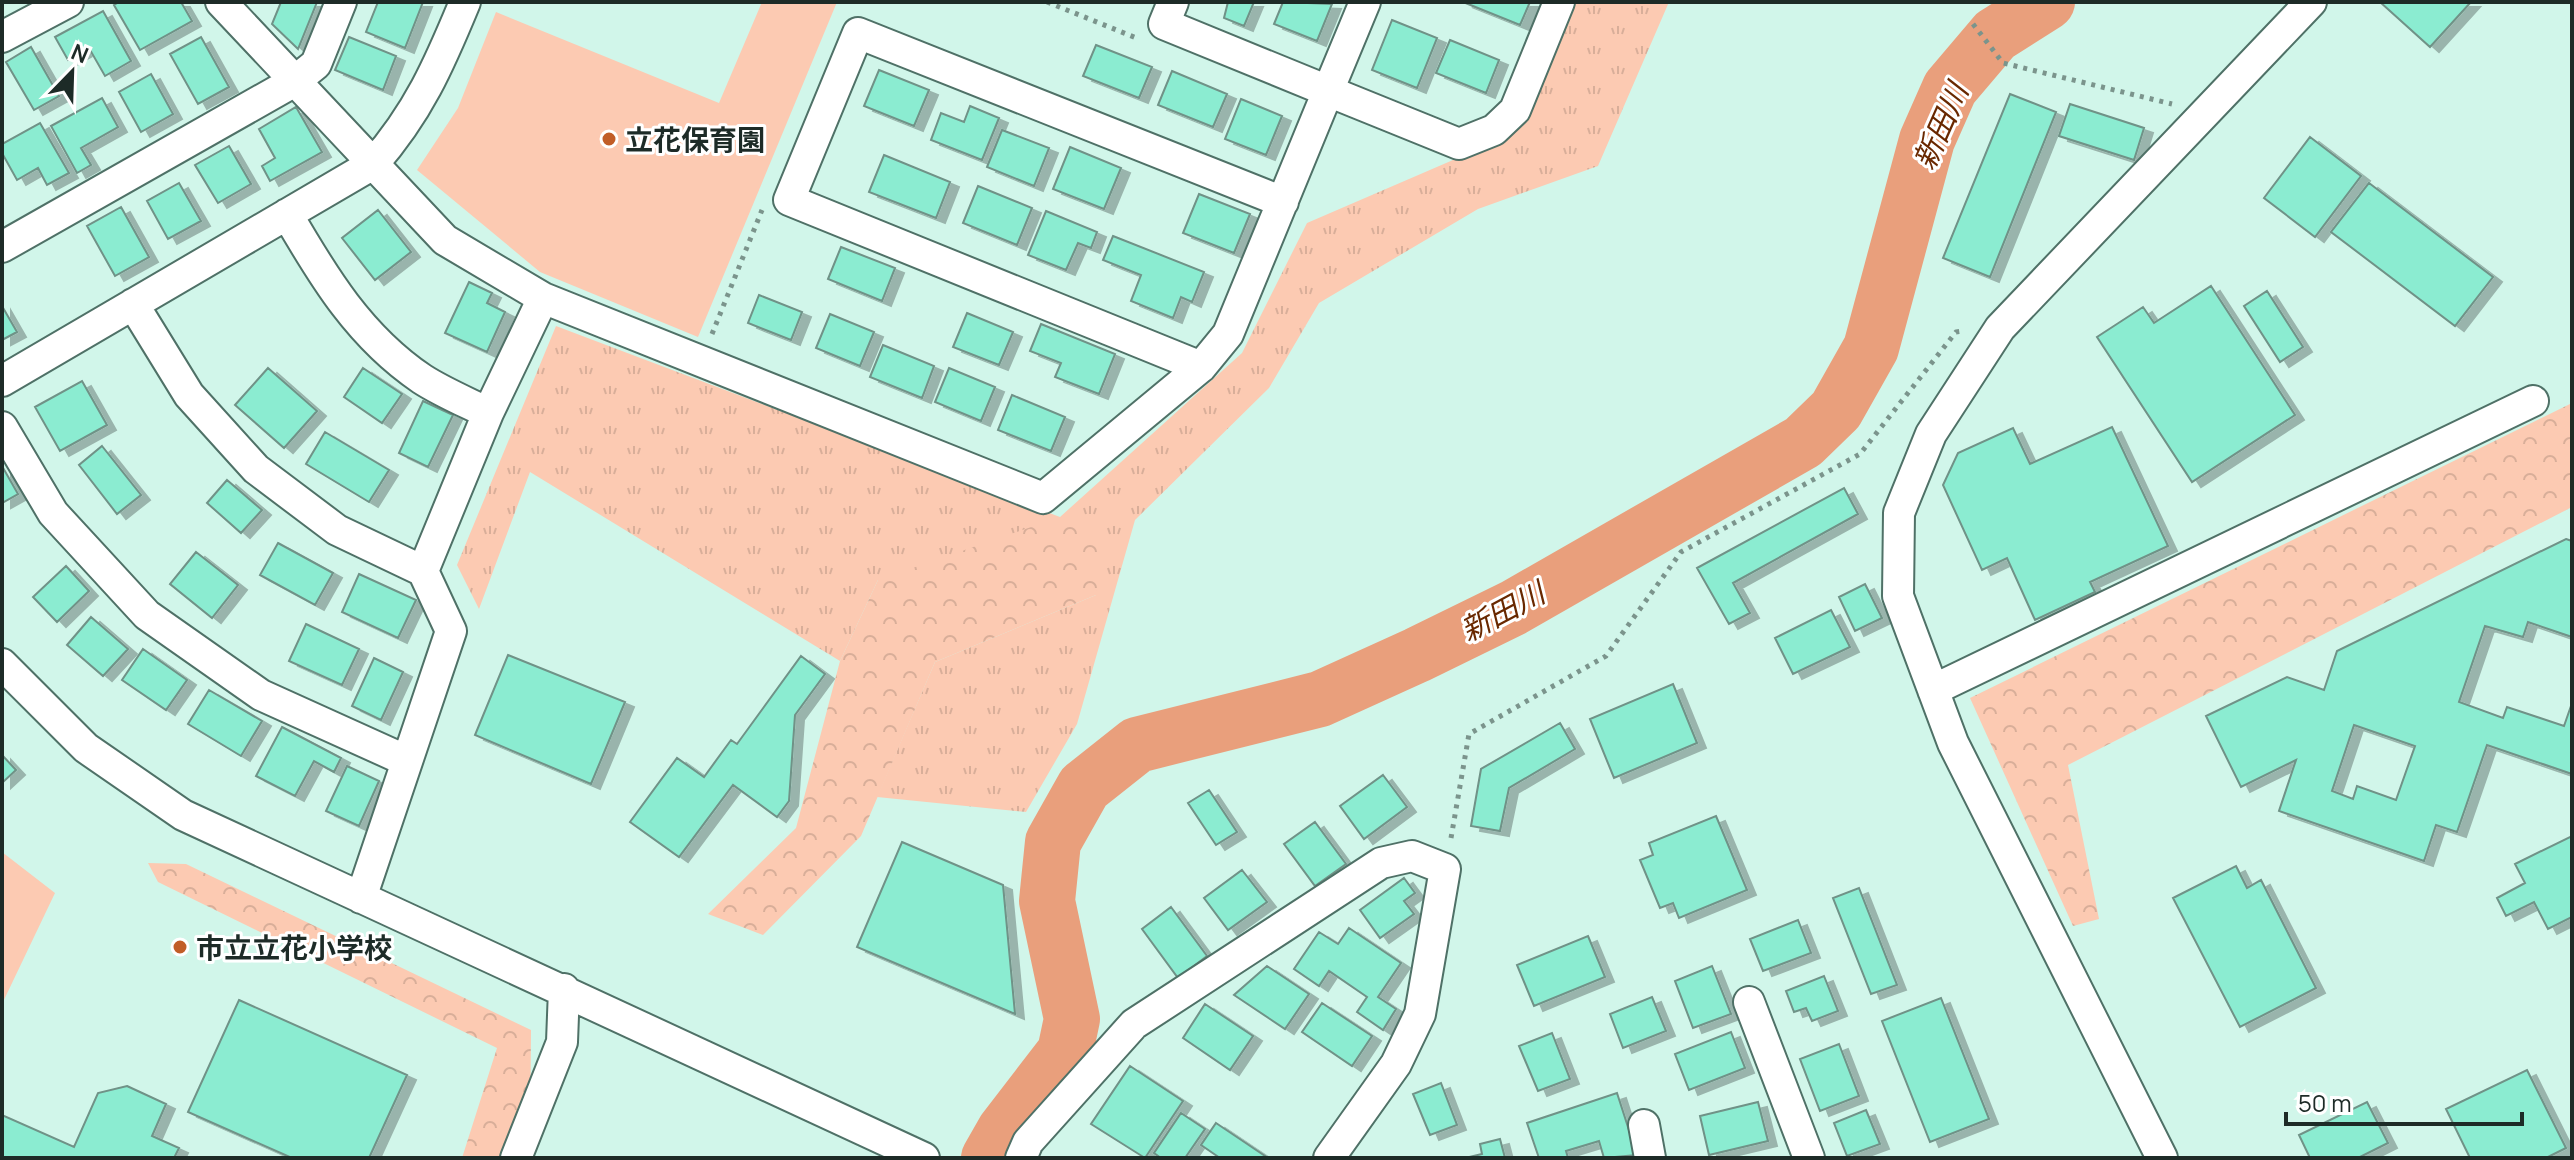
<svg xmlns="http://www.w3.org/2000/svg" width="2574" height="1160" viewBox="0 0 2574 1160" font-family="Manrope,'Noto Sans JP',sans-serif">
	<style>
		.grass { fill: url(#grass-tufts) }
		.forest { fill: url(#forest-crowns) }
		.park { fill: #fccab2 }
		.lines { fill: none; stroke-linecap: round; stroke-linejoin: round }
		.river { stroke: #e99f7c; stroke-width: 56 }
		.building { fill: #8becd1; stroke: #6f9287; stroke-width: 2; fill-rule: evenodd; filter: url(#shadow) }
		.minor-casing { stroke: #4f7167; stroke-width: 34 }
		.path { stroke: #7b948c; stroke-width: 5; stroke-dasharray: 4 6; stroke-linecap: butt }
		.minor { stroke: #fff; stroke-width: 30 }
		.poi-dot { fill: #c15d27; stroke: #fff; stroke-width: 3 }
		.labels { text-anchor: middle; dominant-baseline: central; stroke-width: 6; stroke-linejoin: round; paint-order: stroke }
		.poi-label { font-size: 28px; font-weight: bold; fill: #1d2b27; stroke: #fff; text-anchor: start }
		.water-label { font-size: 30px; font-style: italic; fill: #692800; stroke: #fff }
	</style>
	<defs>
		<pattern id="grass-tufts" width="24" height="20" patternUnits="userSpaceOnUse" patternTransform="scale(2)"><rect width="24" height="20" fill="#fccab2"/><path d="M3 7l-1-3M5 7V3M7 7l1-3M15 17l-1-3M17 17v-4M19 17l1-3" fill="none" stroke="#d8ae99"/></pattern>
		<pattern id="forest-crowns" width="20" height="18" patternUnits="userSpaceOnUse" patternTransform="scale(2)"><rect width="20" height="18" fill="#fccab2"/><path d="M2 6a3 3 0 1 1 6 0M12 15a3 3 0 1 1 6 0" fill="none" stroke="#d8ae99"/></pattern>
		<filter id="shadow"><feDropShadow dx="9" dy="5" stdDeviation="0" flood-color="#0004"/></filter>
	</defs>
	<rect width="100%" height="100%" fill="#d1f6ea"/>
	<path class="grass" d="M1573,2H1669L1598,166L1478,209L1319,303L1269,388L1135,520L1077,724L1026,812L877,797L935,662L1096,595L878,580L840,661L530,472L479,609L457,565L556,326L1060,517L1242,353L1307,223L1460,157L1524,124Z"/>
	<path class="forest" d="M2572,403V507L2068,765L2099,919L2073,926L1970,698Z
		M1060,517L1106,542L1096,595L935,662L861,836L763,935L708,914L796,828L840,661L878,580Z
		M148,863L186,864L531,1030L530,1158H462L497,1048L158,882Z"/>
	<path class="park" d="M762,2H837L698,337L540,272L417,170L458,108L496,12L719,103Z
		M2,852L55,893L2,1004Z"/>
	<g class="lines">
		<path class="river" d="M989,1158L1005,1130L1065,1052L1072,1019L1047,901L1053,842L1084,787L1137,745L1320,699L1417,655L1513,608L1803,442L1836,410L1871,348L1927,140L1950,88L1995,35L2047,2"/>
	</g>
	<path class="building" d="M119,2H181L192,21L140,50L114,5Z
		M281,2H317L298,49L272,24Z
		M378,2H423L405,48L366,32Z
		M1228,2H1254L1244,26L1224,18Z
		M1283,2L1332,4L1317,41L1274,24Z
		M1463,2H1530L1520,25Z
		M2380,2H2471L2430,47Z
		M103,11L131,61L105,76L89,48L68,60L55,37Z
		M1392,20L1437,38L1417,88L1372,70Z
		M201,37L229,87L198,104L170,54Z
		M349,37L396,56L383,90L335,70Z
		M1450,40L1499,60L1486,93L1436,73Z
		M1096,45L1152,67L1139,98L1083,76Z
		M31,47L59,96L34,110L6,62Z
		M879,70L929,90L914,126L864,106Z
		M1172,71L1227,94L1213,127L1158,105Z
		M151,74L173,114L141,132L119,92Z
		M2010,94L2056,112L1990,277L1943,258Z
		M102,98L118,127L81,148L91,165L77,173L51,126Z
		M1241,99L1282,116L1266,155L1225,139Z
		M2070,104L2144,128L2134,160L2059,136Z
		M970,106L999,118L982,160L931,140L941,113L964,122Z
		M296,107L322,152L270,181L262,166L275,158L259,129Z
		M40,123L69,173L47,185L38,168L17,180L2,153V144Z
		M1002,130L1049,148L1034,186L987,167Z
		M2310,137L2361,176L2315,237L2264,198Z
		M229,146L251,184L218,203L195,165Z
		M1070,147L1121,168L1104,209L1053,189Z
		M884,155L950,182L936,218L869,192Z
		M179,183L201,221L168,239L147,201Z
		M2369,183L2493,277L2455,326L2331,232Z
		M978,186L1032,208L1017,245L963,223Z
		M1199,194L1250,214L1234,253L1183,233Z
		M121,207L149,257L115,276L87,226Z
		M378,210L411,252L375,280L342,238Z
		M1046,211L1097,232L1091,248L1078,243L1066,270L1028,255Z
		M1113,236L1204,272L1192,302L1181,297L1173,318L1131,301L1141,275L1103,260Z
		M841,247L895,268L882,301L828,279Z
		M469,282L492,293L487,303L505,312L487,352L445,333Z
		M2211,286L2295,415L2192,482L2097,337L2143,307L2154,323Z
		M2267,291L2303,347L2280,362L2244,306Z
		M759,295L802,312L791,340L748,323Z
		M2,306L17,332L2,340Z
		M967,313L1013,332L999,365L953,347Z
		M830,314L874,332L860,366L816,348Z
		M1041,324L1115,354L1099,394L1055,377L1061,363L1030,351Z
		M883,345L934,366L922,398L870,377Z
		M268,368L317,411L284,448L235,405Z
		M363,368L402,394L382,423L344,397Z
		M949,368L995,387L981,421L935,402Z
		M82,381L107,425L60,451L35,407Z
		M1012,395L1065,417L1051,451L998,430Z
		M423,401L453,415L428,467L399,453Z
		M2112,427L2168,546L2090,582L2095,592L2035,620L2007,558L1982,570L1943,485L1958,453L2013,428L2030,464Z
		M325,432L389,470L369,502L306,464Z
		M102,446L141,495L117,514L79,465Z
		M2,466L18,494L2,503Z
		M227,480L262,510L241,533L207,503Z
		M1844,488L1858,514L1733,583L1750,613L1729,624L1697,568Z
		M2566,539L2572,541V637L2528,622L2523,637L2485,626L2459,702L2503,718L2507,707L2564,726L2572,703V774L2487,745L2457,832L2436,825L2424,861L2279,811L2296,760L2241,787L2206,716L2287,677L2324,690L2337,651ZM2354,725L2415,746L2396,800L2357,786L2353,799L2332,791Z
		M278,543L333,573L315,605L260,575Z
		M196,552L238,585L212,618L170,584Z
		M66,566L89,591L57,622L33,597Z
		M359,574L416,600L398,638L342,612Z
		M1865,584L1882,618L1855,631L1839,597Z
		M1831,610L1850,647L1793,674L1775,638Z
		M91,617L128,649L103,676L67,645Z
		M306,624L359,649L342,685L289,661Z
		M143,649L187,680L166,710L122,680Z
		M508,655L625,702L591,784L475,735Z
		M801,656L825,674L795,715L789,801L777,817L733,785L679,857L630,822L677,758L704,777L731,740L737,744Z
		M374,658L403,672L381,720L352,706Z
		M1673,684L1697,743L1614,778L1590,719Z
		M209,690L262,721L241,756L188,724Z
		M1560,723L1575,749L1509,788L1500,831L1471,826L1481,769Z
		M282,727L341,758L334,772L314,761L295,796L256,776Z
		M2,755L16,770L2,783Z
		M347,766L379,781L359,826L326,811Z
		M1383,775L1407,807L1364,839L1340,806Z
		M1209,790L1237,832L1216,845L1188,803Z
		M1716,816L1747,890L1679,918L1673,903L1660,908L1640,860L1653,855L1649,843Z
		M1315,822L1346,864L1315,886L1284,844Z
		M2572,836V917L2548,929L2534,902L2506,916L2497,898L2525,883L2515,864Z
		M902,842L1003,885L1015,1014L857,947Z
		M2236,866L2247,888L2261,880L2316,988L2240,1027L2173,898Z
		M1242,870L1267,902L1228,930L1204,898Z
		M1404,878L1415,893L1404,901L1414,914L1380,938L1360,910Z
		M1859,888L1897,985L1871,994L1833,898Z
		M1171,907L1207,956L1178,978L1142,929Z
		M1798,920L1811,953L1763,971L1750,939Z
		M1349,928L1401,963L1378,997L1396,1009L1383,1030L1357,1012L1367,997L1329,971L1319,986L1294,969L1319,932L1338,944Z
		M1588,936L1605,977L1534,1006L1517,965Z
		M1267,966L1309,994L1285,1029L1234,995Z
		M1712,966L1731,1014L1693,1028L1675,981Z
		M1824,976L1838,1011L1812,1021L1806,1008L1794,1012L1786,991Z
		M1652,997L1666,1031L1623,1048L1610,1014Z
		M1941,998L1989,1119L1930,1142L1882,1021Z
		M239,1000L407,1075L369,1158H292L188,1112Z
		M1322,1003L1372,1036L1352,1066L1302,1032Z
		M1205,1004L1253,1036L1230,1070L1183,1038Z
		M1731,1032L1745,1068L1689,1090L1675,1054Z
		M1552,1033L1570,1079L1538,1091L1519,1046Z
		M1839,1044L1859,1096L1820,1111L1800,1059Z
		M1130,1066L1183,1101L1145,1158L1091,1124Z
		M2527,1070L2566,1148L2546,1158H2470L2446,1109Z
		M1441,1083L1457,1125L1430,1135L1413,1094Z
		M127,1086L166,1104L152,1136L179,1148L174,1158H2V1115L74,1147L98,1093Z
		M1617,1093L1637,1155L1604,1158L1599,1141L1566,1151L1568,1158H1539L1527,1123Z
		M1758,1102L1768,1141L1709,1155L1700,1116Z
		M2367,1102L2388,1143L2358,1158H2310L2299,1135Z
		M1866,1110L1880,1144L1847,1156L1834,1123Z
		M1181,1113L1205,1129L1185,1158H1161L1154,1153Z
		M1216,1123L1268,1158H1220L1201,1145Z
		M1500,1139L1505,1158H1465L1482,1154L1480,1144Z"/>
	<g class="lines">
		<defs>
			<path id="minor" d="M221,2L445,240L543,298L1043,498L1201,367L1228,334L1328,91L1459,144L1494,130L1515,110L1559,2
				M1173,2L1164,24L1328,91L1365,2
				M2,37L68,2
				M287,214C324,278 360,337 422,379C442,392 466,402 488,413
				M2,247L295,81L316,64L341,2
				M133,304L189,395L256,469L337,530L423,571L451,631L361,898
				M1201,367L789,200L858,33L1283,202
				M2,381L373,164C418,113 439,65 465,2
				M2,427L53,513L147,615L261,695L407,761
				M423,571L488,413L543,298
				M2,664L86,748L183,815L924,1158
				M1933,690L2533,401
				M1749,1002L1809,1158
				M1644,1125L1650,1158
				M516,1158L562,1042L564,989
				M1021,1158L1028,1142L1134,1024L1381,863L1412,856L1445,869L1420,1014L1396,1064L1329,1158
				M2162,1158L1953,743L1898,596L1899,513L1931,434L2000,328L2311,2"/>
		</defs>
		<use href="#minor" class="minor-casing"/>
		<path class="path" d="M1047,2L1139,39
			M1973,24L2003,63L2172,104
			M712,334L762,210
			M1451,838L1469,734L1606,656L1681,552L1860,454L1956,332L1963,331"/>
		<use href="#minor" class="minor"/>
	</g>
	<g class="poi-dot">
		<circle cx="609" cy="139" r="8"/>
		<circle cx="180" cy="947" r="8"/>
	</g>
	<g class="labels">
		<g class="poi-label">
			<text x="625" y="139">立花保育園</text>
			<text x="196" y="947">市立立花小学校</text>
		</g>
		<g class="water-label">
			<text transform="translate(1940 126) rotate(-66)">新田川</text>
			<text transform="translate(1502 611) rotate(-28)">新田川</text>
		</g>
	</g>
	<rect width="2574" height="1160" fill="none" stroke="#1d2b27" stroke-width="8"/>
	<g transform="translate(72 72) rotate(23)" stroke="#ffffff" stroke-width="6" paint-order="stroke">
	<path d="M0-6L14 30L0 20L-14 30Z" fill="#1d2b27"/>
	<text y="-12" font-size="22" font-weight="bold" text-anchor="middle" fill="#1d2b27">N</text>
	</g>
	<path d="M2286 1112v12h236v-12" fill="none" stroke="#1d2b27" stroke-width="4"/>
	<text x="2298" y="1112" font-size="24" fill="#1d2b27" stroke="#ffffff" stroke-width="6" paint-order="stroke">50 m</text>
</svg>
